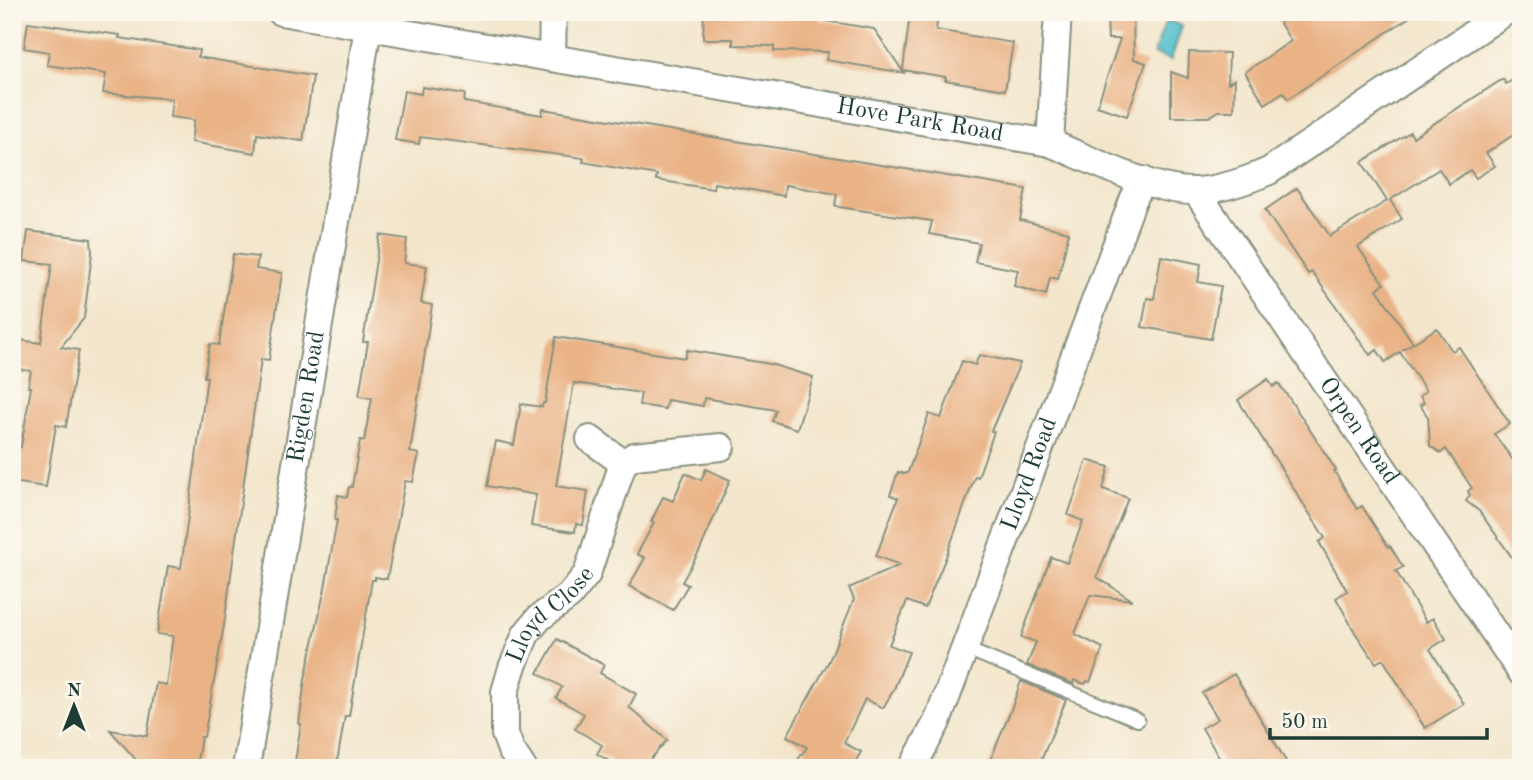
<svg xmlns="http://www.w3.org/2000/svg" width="1533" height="780" viewBox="0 0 1533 780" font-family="'Old Standard TT',serif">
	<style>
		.water { fill: #53c0cc; stroke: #397e80; stroke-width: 2 }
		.building { fill: #eab386 }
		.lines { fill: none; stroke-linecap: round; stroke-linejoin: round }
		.lane-casing { stroke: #899280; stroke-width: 16 }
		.street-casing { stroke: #899280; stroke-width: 30 }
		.lane { stroke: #fff; stroke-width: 12 }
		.street { stroke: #fff; stroke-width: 26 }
		.labels { text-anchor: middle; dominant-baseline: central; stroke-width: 5; stroke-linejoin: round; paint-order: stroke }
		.street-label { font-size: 24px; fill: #1f3d34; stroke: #fbf7ec }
	</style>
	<rect width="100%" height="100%" fill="#fbf7ec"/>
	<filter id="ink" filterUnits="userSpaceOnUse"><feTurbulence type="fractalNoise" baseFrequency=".0143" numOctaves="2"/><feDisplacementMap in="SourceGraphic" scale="14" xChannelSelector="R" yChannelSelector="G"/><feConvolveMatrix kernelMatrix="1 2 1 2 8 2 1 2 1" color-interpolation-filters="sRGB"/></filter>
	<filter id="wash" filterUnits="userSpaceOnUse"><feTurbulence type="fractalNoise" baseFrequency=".00686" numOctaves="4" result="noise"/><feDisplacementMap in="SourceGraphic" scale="28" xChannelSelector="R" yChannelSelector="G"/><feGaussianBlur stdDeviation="1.57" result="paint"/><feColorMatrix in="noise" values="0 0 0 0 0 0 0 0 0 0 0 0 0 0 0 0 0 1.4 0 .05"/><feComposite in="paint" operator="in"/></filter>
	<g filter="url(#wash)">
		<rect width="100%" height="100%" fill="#f3e6cc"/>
		<path class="water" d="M1166,20L1182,26L1171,60L1154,54Z"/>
		<g id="blocks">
			<path class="building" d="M704,12H820V20L874,29L904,73L826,60L828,52L774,51V46L733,45V39H703Z
				M1133,12L1134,59L1146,63L1127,116L1097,106L1120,39H1108L1107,13Z
				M1293,12H1417L1288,99L1283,92L1265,104L1245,72L1291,41L1279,22Z
				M910,13L938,16L936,30L1013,43L1005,90L945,80L946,77L903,70Z
				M28,22L120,35L119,38L199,50L198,57L313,76L303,141L257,134L255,153L191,142L194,120L170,117L172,99L103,93L106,74L47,65L49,52L24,48Z
				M1189,52L1229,53L1228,83L1235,79L1234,111H1219L1209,117H1171V72L1188,78Z
				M1521,75V130L1486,153L1495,166L1476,178L1470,170L1449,184L1439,169L1390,200L1402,219L1358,247L1384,284L1377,289L1413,343L1402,350L1437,328L1452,351L1459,347L1510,424L1494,434L1521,471V570L1479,511L1466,501L1470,495L1468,491L1472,488L1446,449L1441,453L1430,446L1428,417L1420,405L1424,403L1420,396L1426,391L1400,352L1385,362L1377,350L1370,355L1312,272L1308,274L1265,210L1297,188L1330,236L1387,201L1362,162L1410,132L1413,137L1503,79L1506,84Z
				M422,87L465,94L464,102L542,115L543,109L1026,189L1020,220L1069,232L1058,279L1050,277L1046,295L1014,286L1018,270L975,262L979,243L929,234L932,221L839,207L835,205L837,194L785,185L784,196L714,183L713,189L656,180L657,175L583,162L584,158L420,137L419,144L395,140L404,91L421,94Z
				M28,231L91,239L92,253L84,318L61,347L79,350L66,427L56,425L46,487L12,482V445L21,447L31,387H28L31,371L12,368V339L41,343L52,264L24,261Z
				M380,235L407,239L404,263L427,266L421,303L432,305L410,452L419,454L413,482L405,481L387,579L375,577V580H372L349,716H345L336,768H294L301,724H299L305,679L325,588L337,520H335L338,495L347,497L349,487H352L360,440L364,441L372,398L359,396L368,342H363Z
				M233,254L258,257L256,269L282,273L269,360L261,359L224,625L204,737H201L197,762H195L194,768H143L110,730L147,736L156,683L166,685L173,636L157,634L168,566L181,568L207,377H204L210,344L219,345Z
				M1161,256L1201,264L1198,282L1221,286L1211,339L1142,327L1147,298L1154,299Z
				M556,337L685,358L687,350L770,364L813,377L797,429L772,421L776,410L704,398L703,406L667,400L665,409L639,405L641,393L574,383L556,486L588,491L583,525L576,524L575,532L531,526L536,495L487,486L496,441L514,445L521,404L542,407L543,403H545Z
				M979,355L1020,363L991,431L994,432L978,477L975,476L946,557L925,608L907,601L889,645L909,652L894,689L883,708L865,699L844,743L861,752L852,768H792L807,747L787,736L829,661L854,599L849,588L900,565L876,556L898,498L890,495L898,472L905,474L908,472L929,414L941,418L962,361L975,365Z
				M1268,379L1273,387L1278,383L1287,395L1336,470L1334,471L1357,509L1362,506L1388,547L1390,546L1403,567L1396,571L1426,622L1433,618L1446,639L1430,649L1464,704L1425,728L1383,659L1376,663L1356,634L1336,598L1347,591L1319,542L1325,538L1238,400Z
				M1087,460L1109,467L1103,489L1128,498L1097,577L1132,600L1090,595L1075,634L1103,648L1090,682L1087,681L1085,684L1074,680L1073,684L1027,665L1036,642L1021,637L1051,557L1067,563L1083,521L1068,515Z
				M706,469L730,480L700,550L682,582L688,585L673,610L629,586L645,558L637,554L654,523L651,522L663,497L673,501L685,473L701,480Z
				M557,639L604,665L600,673L636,694L629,707L667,740L643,768H621L597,754L602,745L575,729L584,714L556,698L562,687L538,673Z
				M1234,674L1290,768H1225L1202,728L1218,719L1202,693Z
				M1021,681L1066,700L1038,768H987L1011,710Z"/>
		</g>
	</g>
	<g filter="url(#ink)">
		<use href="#blocks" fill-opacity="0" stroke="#899280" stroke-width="2"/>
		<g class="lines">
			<defs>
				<path id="lane" d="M964,648L1138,720"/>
				<g id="street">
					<path id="s1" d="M281,12L1050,143C1090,159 1156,193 1197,191C1223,189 1246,181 1269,171L1505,12"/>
					<path d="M552,57L553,12"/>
					<path d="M1050,143L1058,12"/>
					<path id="s2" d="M1196,191L1521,672"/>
					<path d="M590,439L623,463"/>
					<path id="s3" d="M246,768L368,27"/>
					<path id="s4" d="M523,768L511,750L505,734V692L512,668L526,634L539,618L569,596L587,574L623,463L634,456L721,447"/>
					<path id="s5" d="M912,768L937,722L1133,200L1143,180"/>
				</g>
			</defs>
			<use href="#lane" class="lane-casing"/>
			<use href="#street" class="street-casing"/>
			<use href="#lane" class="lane"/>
			<use href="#street" class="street"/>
		</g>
	</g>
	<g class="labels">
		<g class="street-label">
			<text stroke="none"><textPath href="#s1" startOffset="648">Hove Park Road</textPath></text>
			<text stroke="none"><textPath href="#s3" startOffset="376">Rigden Road</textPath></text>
			<text stroke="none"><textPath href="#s2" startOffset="290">Orpen Road</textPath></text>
			<text stroke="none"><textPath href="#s5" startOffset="317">Lloyd Road</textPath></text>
			<text stroke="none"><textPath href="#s4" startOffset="173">Lloyd Close</textPath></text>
		</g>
	</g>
	<rect width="1533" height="780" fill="none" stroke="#fbf7ec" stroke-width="42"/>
	<g transform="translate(74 706)" stroke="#fbf7ec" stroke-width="5" paint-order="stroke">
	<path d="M0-5L12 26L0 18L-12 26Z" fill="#1f3d34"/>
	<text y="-10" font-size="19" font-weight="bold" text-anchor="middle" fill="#1f3d34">N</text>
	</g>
	<path d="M1270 728v10h217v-10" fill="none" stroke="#1f3d34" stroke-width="3.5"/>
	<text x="1281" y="728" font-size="21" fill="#1f3d34" stroke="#fbf7ec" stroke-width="5" paint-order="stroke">50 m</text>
</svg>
